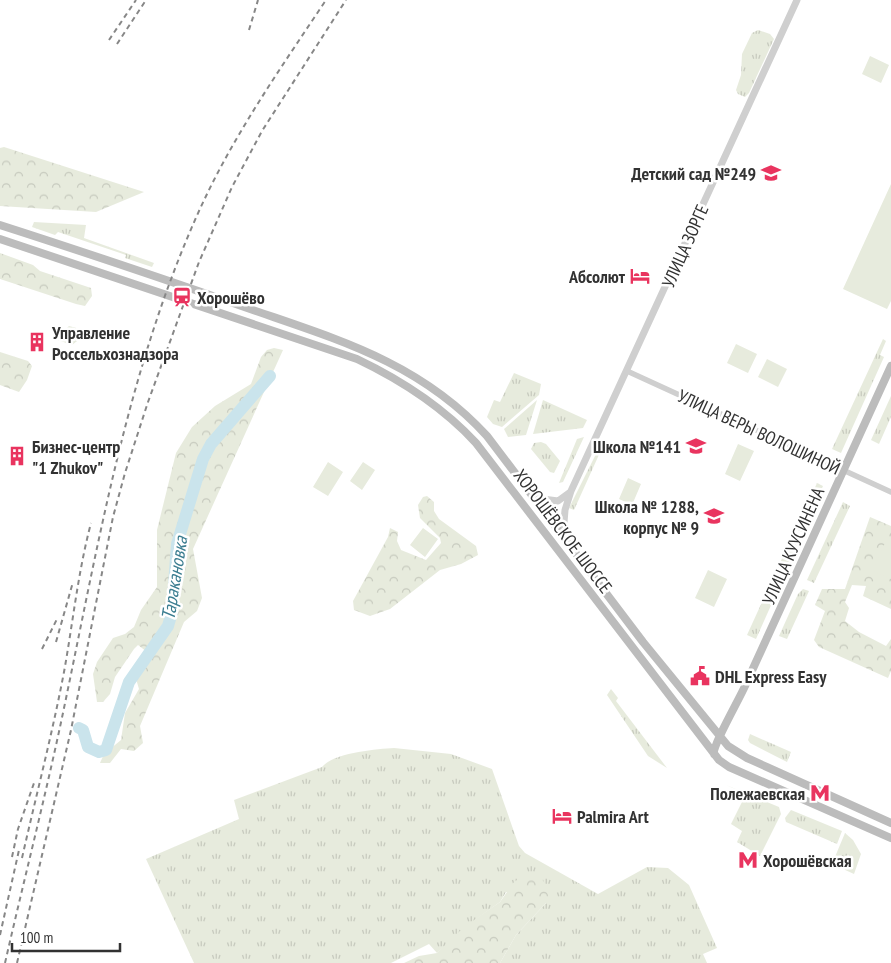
<svg xmlns="http://www.w3.org/2000/svg" width="891" height="963" viewBox="0 0 891 963" font-family="'PT Sans Narrow',sans-serif">
	<style>
		.grass { fill: url(#grass-tufts) }
		.forest { fill: url(#forest-crowns) }
		.green { fill: #e7ebdd }
		.lines { fill: none; stroke-linecap: round; stroke-linejoin: round }
		.river { stroke: #cae4ec; stroke-width: 12 }
		.minor { stroke: #cfcfcf; stroke-width: 5.5 }
		.tertiary { stroke: #cfcfcf; stroke-width: 7 }
		.secondary { stroke: #bcbcbc; stroke-width: 8 }
		.rail { stroke: #878787; stroke-width: 2; stroke-dasharray: 5 4; stroke-linecap: butt }
		.labels { text-anchor: middle; dominant-baseline: central; stroke-width: 5; stroke-linejoin: round; paint-order: stroke }
		.poi-label { font-size: 18px; font-weight: bold; fill: #323232; stroke: #fff; text-anchor: start }
		.street-label { font-size: 18px; fill: #323232; stroke: #fff }
		.water-label { font-size: 19px; font-style: italic; fill: #3b7d90; stroke: #fff }
	</style>
	<defs>
		<pattern id="grass-tufts" width="24" height="20" patternUnits="userSpaceOnUse" patternTransform="scale(1.25)"><rect width="24" height="20" fill="#e7ebdd"/><path d="M3 7l-1-3M5 7V3M7 7l1-3M15 17l-1-3M17 17v-4M19 17l1-3" fill="none" stroke="#c7cabe"/></pattern>
		<pattern id="forest-crowns" width="20" height="18" patternUnits="userSpaceOnUse" patternTransform="scale(1.25)"><rect width="20" height="18" fill="#e7ebdd"/><path d="M2 6a3 3 0 1 1 6 0M12 15a3 3 0 1 1 6 0" fill="none" stroke="#c7cabe"/></pattern>
	</defs>
	<rect width="100%" height="100%" fill="#fff"/>
	<path class="grass" d="M758,30L770,34L774,39L749,93L745,97L738,94L736,90L741,75L742,54L752,33Z
		M34,222L86,225L84,238L154,263L152,267L125,258L126,255L58,232L55,235L32,227Z
		M883,339L886,341L880,355L884,357L841,453L832,449Z
		M514,373L541,384L539,395L502,427L493,424L487,417L494,400L500,402Z
		M891,396V417L879,444L871,440Z
		M537,400L526,435L508,437L504,429Z
		M543,400L587,420L583,428L533,434Z
		M584,437L563,482L559,483L577,439Z
		M541,442L546,444L560,461L554,473L550,472L531,449L534,443Z
		M599,448H602L574,510L569,508Z
		M817,483L823,486L802,532L796,529Z
		M843,502L850,506L814,583L807,580Z
		M790,541L796,544L797,547L756,639L747,635Z
		M803,589L809,591L787,639L779,636L798,594Z
		M611,689L618,698L616,701L667,768L648,756L607,695Z
		M750,734L791,752L787,762L750,743L748,740Z
		M394,748L451,754L492,769L519,846L525,853L598,894L647,867L668,868L689,885L717,948L703,954L707,963H500L516,935L546,903L506,892L500,902L475,920L437,953L429,944L391,963H194L146,859L239,819L234,800L322,767C333,753 376,749 394,748Z
		M726,785L779,807L781,814L760,856L737,842L742,831L731,824L746,794Z
		M791,810L842,831L837,844L786,822L785,818Z
		M845,833L853,840L861,854L854,874L832,864Z"/>
	<path class="forest" d="M4,147L144,192L96,212L0,206V148Z
		M0,253L33,265L40,271L91,288L92,296L85,306L76,304L0,279Z
		M69,326L80,329L81,338L72,345L55,339Z
		M274,348L283,350L193,549L202,598L197,611L184,622L140,726L143,743L134,751L121,749L110,763H100L104,754L121,740L125,713L139,689L136,679L150,660L151,655L138,645L134,649L115,677L110,694L103,702H97L93,674L97,662L113,638L125,634L134,627L141,610L157,587V530L176,453L192,427L215,406L251,384L261,357L267,350Z
		M0,352L28,361L32,366L27,380L19,392L0,385Z
		M427,496L434,502V511L439,519L476,546L478,555L461,564L440,570L390,609L370,616L354,610L353,601L388,537L390,528L398,532L397,541L401,550L426,560L441,543L440,538L420,518L418,505L423,497Z
		M870,517L891,526V609L863,596L866,586L852,585L845,602L849,608L845,621L859,632L886,646L891,639V671L888,678L819,647L814,640L825,611L815,605L822,589H845Z
		M529,872C543,876 552,888 546,903L516,935L500,963H404L419,956L437,953L464,927L500,902L514,882Z"/>
	<path class="green" d="M870,56L889,65L881,83L862,74Z
		M891,184V301L887,309L843,289Z
		M736,344L757,354L748,373L727,363Z
		M767,359L787,369L778,387L758,377Z
		M738,444L754,451L740,481L725,474Z
		M328,462L343,472L328,496L313,487Z
		M363,462L375,470L362,490L350,481Z
		M628,478L641,484L632,505L619,499Z
		M423,528L438,539L425,557L410,545Z
		M885,543L891,546V579L873,571Z
		M708,570L727,579L714,607L695,598Z"/>
	<g class="lines">
		<path class="river" d="M79,728L83,730L88,747L99,752L106,750L129,682L168,626L172,612L177,544L203,459L211,444L270,376"/>
		<path class="minor" d="M627,371L891,492"/>
		<path class="tertiary" d="M535,498L558,501L569,493
			M563,535L565,510L571,491L797,0"/>
		<path class="secondary" d="M0,225C78,250 155,276 233,303C328,337 416,358 487,436L643,642L728,746L747,758L891,823
			M0,239L357,359C401,380 442,406 476,443L719,760L729,767L891,838
			M714,754C712,746 740,698 745,686L891,366"/>
		<path class="rail" d="M249,30L258,0
			M109,40L136,0
			M117,44L146,0
			M56,642L73,582
			M42,649L57,619
			M12,857L18,829L34,783
			M22,858C36,796 52,735 64,672C73,622 78,572 91,523
			M0,935L19,850
			M5,963C23,884 43,806 60,727C97,553 125,375 199,211C233,136 280,69 326,0
			M17,963L71,730L113,517L125,473L148,402L199,262L232,187L262,131L346,0"/>
	</g>
	<defs>
		<symbol id="school-bare" viewBox="-9 -9 18 18"><path d="M0-5L7-2L0 1L-7-2ZM-4 1L0 2.5L4 1V4Q0 6-4 4Z" fill="#e9345f" stroke="#fff" stroke-width="2.5" paint-order="stroke"/></symbol>
		<symbol id="hotel-bare" viewBox="-9 -9 18 18"><path d="M-6-4.5h1.5V1H6V5H4.5V3h-9V5H-6ZM-4 0a1.8 1.8 0 1 1 3.6 0ZM.5 0V-2.5h3Q6-2.5 6 0Z" fill="#e9345f" stroke="#fff" stroke-width="2.5" paint-order="stroke"/></symbol>
		<symbol id="station-bare" viewBox="-9 -9 18 18"><path d="M-3-6H3Q5-6 5-4V2Q5 4 3 4L4.5 6H3L1.5 4h-3L-3 6H-4.5L-3 4Q-5 4-5 2V-4Q-5-6-3-6ZM-3.5-4v3h7v-3ZM-3.5 1v1.5H-2V1ZM2 1v1.5H3.5V1Z" fill="#e9345f" stroke="#fff" stroke-width="2.5" paint-order="stroke"/></symbol>
		<symbol id="building-bare" viewBox="-9 -9 18 18"><path d="M-4-6H4V6H1V3H-1V6H-4ZM-2.5-4.3h1.7v1.8h-1.7ZM.8-4.3h1.7v1.8H.8ZM-2.5-1h1.7V.8h-1.7ZM.8-1h1.7V.8H.8Z" fill="#e9345f" stroke="#fff" stroke-width="2.5" paint-order="stroke"/></symbol>
		<symbol id="civic-bare" viewBox="-9 -9 18 18"><path d="M-.6-6.5H3V-4.5H.6V-3L4-1V1h2V6H-6V1h2V-1L-.6-3ZM-1.2 2.5V6h2.4V2.5Z" fill="#e9345f" stroke="#fff" stroke-width="2.5" paint-order="stroke"/></symbol>
		<symbol id="metro-bare" viewBox="-9 -9 18 18"><path d="M-5.5 5V-5H-3L0 0L3-5H5.5V5H3V-.5L0 4L-3-.5V5Z" fill="#e9345f" stroke="#fff" stroke-width="2.5" paint-order="stroke"/></symbol>
	</defs>
	<g fill-rule="evenodd">
		<use href="#school-bare" x="757" y="159" width="28" height="28"/>
		<use href="#hotel-bare" x="626" y="262" width="28" height="28"/>
		<use href="#station-bare" x="168" y="283" width="28" height="28"/>
		<use href="#building-bare" x="23" y="328" width="28" height="28"/>
		<use href="#school-bare" x="682" y="432" width="28" height="28"/>
		<use href="#building-bare" x="3" y="442" width="28" height="28"/>
		<use href="#school-bare" x="700" y="502" width="28" height="28"/>
		<use href="#civic-bare" x="686" y="662" width="28" height="28"/>
		<use href="#metro-bare" x="806" y="779" width="28" height="28"/>
		<use href="#hotel-bare" x="548" y="802" width="28" height="28"/>
		<use href="#metro-bare" x="734" y="846" width="28" height="28"/>
	</g>
	<g class="labels">
		<g class="poi-label">
			<text x="756" y="173" text-anchor="end">Детский сад №249</text>
			<text x="625" y="276" text-anchor="end">Абсолют</text>
			<text x="197" y="297">Хорошёво</text>
			<text x="52" y="332">Управление<tspan x="52" dy="21">Россельхознадзора</tspan></text>
			<text x="32" y="446">Бизнес-центр<tspan x="32" dy="21">"1 Zhukov"</tspan></text>
			<text x="681" y="446" text-anchor="end">Школа №141</text>
			<text x="699" y="506" text-anchor="end">Школа № 1288,<tspan x="699" dy="21">корпус № 9</tspan></text>
			<text x="715" y="676">DHL Express Easy</text>
			<text x="805" y="793" text-anchor="end">Полежаевская</text>
			<text x="577" y="816">Palmira Art</text>
			<text x="763" y="860">Хорошёвская</text>
		</g>
		<g class="street-label">
			<text transform="translate(685 246) rotate(-66)">УЛИЦА ЗОРГЕ</text>
			<text transform="translate(759 432) rotate(25)">УЛИЦА ВЕРЫ ВОЛОШИНОЙ</text>
			<text transform="translate(563 531) rotate(53)">ХОРОШЁВСКОЕ ШОССЕ</text>
			<text transform="translate(793 546) rotate(-66)">УЛИЦА КУУСИНЕНА</text>
		</g>
		<g class="water-label">
			<text transform="translate(174 578) rotate(-81)">Таракановка</text>
		</g>
	</g>
	<path d="M12 943v8h108v-8" fill="none" stroke="#323232" stroke-width="2.5"/>
	<text x="20" y="943" font-size="15" fill="#323232" stroke="#ffffff" stroke-width="4" paint-order="stroke">100 m</text>
</svg>
